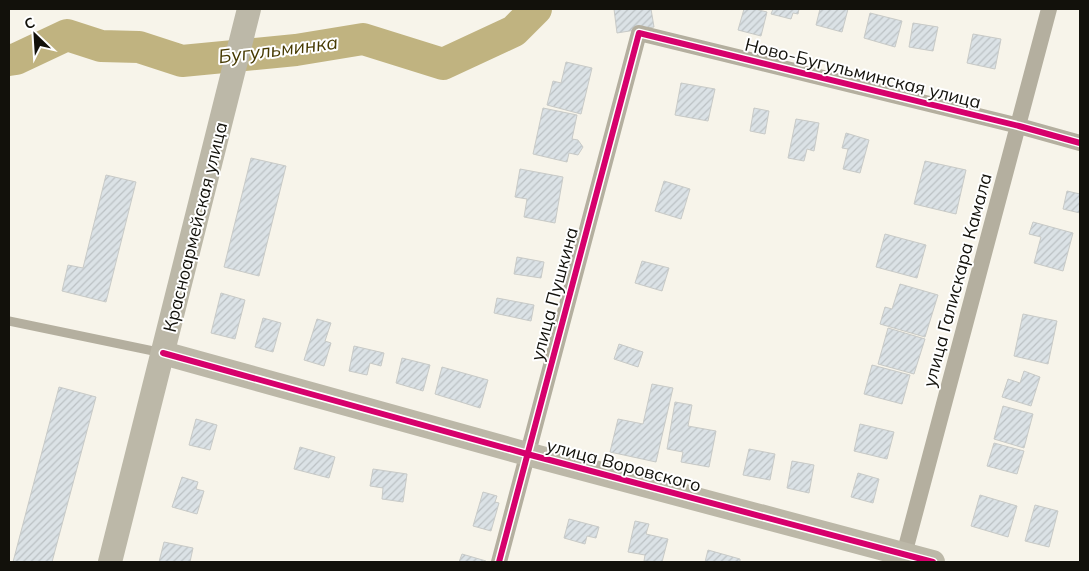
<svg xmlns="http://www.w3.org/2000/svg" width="1089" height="571" viewBox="0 0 1089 571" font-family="Mulish,sans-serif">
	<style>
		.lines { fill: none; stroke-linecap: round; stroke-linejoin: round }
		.river { stroke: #c0b380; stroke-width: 32 }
		.building { fill: url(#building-hatch); stroke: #c8cac7 }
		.lane { stroke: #b4af9f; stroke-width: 9 }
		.street { stroke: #b4af9f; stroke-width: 16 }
		.secondary { stroke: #bcb8a8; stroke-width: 24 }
		.cycleway-casing { stroke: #fff; stroke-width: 9 }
		.cycleway { stroke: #d6006c; stroke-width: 6 }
		.labels { text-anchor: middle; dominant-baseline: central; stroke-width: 4; stroke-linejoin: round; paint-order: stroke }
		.street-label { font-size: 18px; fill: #12110b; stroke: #fff }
		.water-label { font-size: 19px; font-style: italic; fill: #463900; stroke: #fff }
	</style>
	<defs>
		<pattern id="building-hatch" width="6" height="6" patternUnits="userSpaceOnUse" patternTransform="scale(1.25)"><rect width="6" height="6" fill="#dbe2e6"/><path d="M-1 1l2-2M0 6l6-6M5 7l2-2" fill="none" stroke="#bbc1c4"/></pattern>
	</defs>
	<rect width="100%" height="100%" fill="#f7f4ea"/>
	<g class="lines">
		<path class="river" d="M9,60L16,59L67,35L101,46L139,47L182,61L296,50L363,39L443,64L514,31L536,9"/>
	</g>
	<path class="building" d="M614,9H651L654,27L617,33Z
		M744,9H755L767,12L761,36L738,30Z
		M773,9H799L798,14L793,13L791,19L771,14Z
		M820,9H848L842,32L816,25Z
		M870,13L902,21L895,47L864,38Z
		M913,23L938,27L933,51L909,47Z
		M973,34L1001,39L995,69L967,63Z
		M566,62L592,68L581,114L547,105L553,81L561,83Z
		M681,83L715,89L708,121L675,115Z
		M543,108L577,115L572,139L578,140L583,147L578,155L569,153L567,162L533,154Z
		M754,108L769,111L765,134L750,131Z
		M796,119L819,123L814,151L807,149L804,161L788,158Z
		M846,133L869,140L860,173L843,169L848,149L842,148Z
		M251,158L286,166L259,276L224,267Z
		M925,161L966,170L956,214L914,204Z
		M520,169L563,177L555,223L524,217L527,199L515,197Z
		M106,175L136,182L106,302L62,291L68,265L83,268Z
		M664,181L690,189L681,219L655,211Z
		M1067,191L1080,194V213L1063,209Z
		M1033,222L1073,233L1063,271L1034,263L1041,237L1029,234Z
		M885,234L926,245L917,278L876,267Z
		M517,257L544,262L541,278L514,274Z
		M642,261L669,268L662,291L635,283Z
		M900,284L938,295L925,337L880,324L885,307L892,309Z
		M221,293L245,300L235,339L211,333Z
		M497,298L534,305L531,321L494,313Z
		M1023,314L1057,321L1048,364L1014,356Z
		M263,318L281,323L273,352L255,347Z
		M317,319L331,323L325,341L331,343L324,366L304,360Z
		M888,328L925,339L914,374L878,364Z
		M619,344L643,352L638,367L614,359Z
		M354,346L384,353L381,366L370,363L367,375L349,371Z
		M402,358L430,365L423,391L396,383Z
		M872,365L910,375L902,404L864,394Z
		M442,367L488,380L480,408L435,394Z
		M1024,371L1040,377L1031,406L1002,397L1008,379L1020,383Z
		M652,384L673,388L656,462L610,452L618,419L643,424Z
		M59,387L96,397L52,562H13Z
		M675,402L692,405L688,426L716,431L709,467L681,462L683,452L667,449Z
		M1003,406L1033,414L1024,448L994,439Z
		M196,419L217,425L210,450L189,445Z
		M860,424L894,432L887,459L854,451Z
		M994,443L1024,451L1017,474L987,466Z
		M300,447L335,457L329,478L294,469Z
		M749,449L775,454L770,480L743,475Z
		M792,461L814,465L809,493L787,488Z
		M373,469L407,474L403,502L382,499L383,488L370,486Z
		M858,473L879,479L873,503L851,497Z
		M182,477L198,482L196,489L204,491L197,514L172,507Z
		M483,492L497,496L495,502L499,503L491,531L473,526Z
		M980,495L1017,506L1008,537L971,526Z
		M1035,505L1058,511L1049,547L1025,541Z
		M569,519L599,527L596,538L587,536L585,544L564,538Z
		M635,521L649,524L646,534L668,539L662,562L644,561L645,555L628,552Z
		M164,542L193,548L190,562H159Z
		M708,550L740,559V562H705Z
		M462,554L486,561L485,562H459Z"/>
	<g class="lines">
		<path class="lane" d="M9,321L163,353"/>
		<path class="street" d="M499,562L639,33L1019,126L1080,143
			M902,562L1049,9"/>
		<path class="secondary" d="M163,353L527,454L933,562
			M110,562L249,9"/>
		<defs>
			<path id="cycleway" d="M163,353L527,454L933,562
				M499,562L639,33L1019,126L1080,143"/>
		</defs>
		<use href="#cycleway" class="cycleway-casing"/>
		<use href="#cycleway" class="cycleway"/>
	</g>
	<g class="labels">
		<g class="street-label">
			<text transform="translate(863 73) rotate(14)">Ново-Бугульминская улица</text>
			<text transform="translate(195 227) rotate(-76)">Красноармейская улица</text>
			<text transform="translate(957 280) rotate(-75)">улица Галискара Камала</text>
			<text transform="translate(554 294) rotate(-75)">улица Пушкина</text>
			<text transform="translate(624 465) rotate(15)">улица Воровского</text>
		</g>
		<g class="water-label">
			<text transform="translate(278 49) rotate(-7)">Бугульминка</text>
		</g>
	</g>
	<rect width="1089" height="571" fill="none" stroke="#12110b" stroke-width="20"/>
	<g transform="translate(35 35) rotate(335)" stroke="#ffffff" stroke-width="4" paint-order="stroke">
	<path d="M0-4L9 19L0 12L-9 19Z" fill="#12110b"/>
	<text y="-8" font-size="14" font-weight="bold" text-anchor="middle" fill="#12110b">С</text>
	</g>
</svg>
